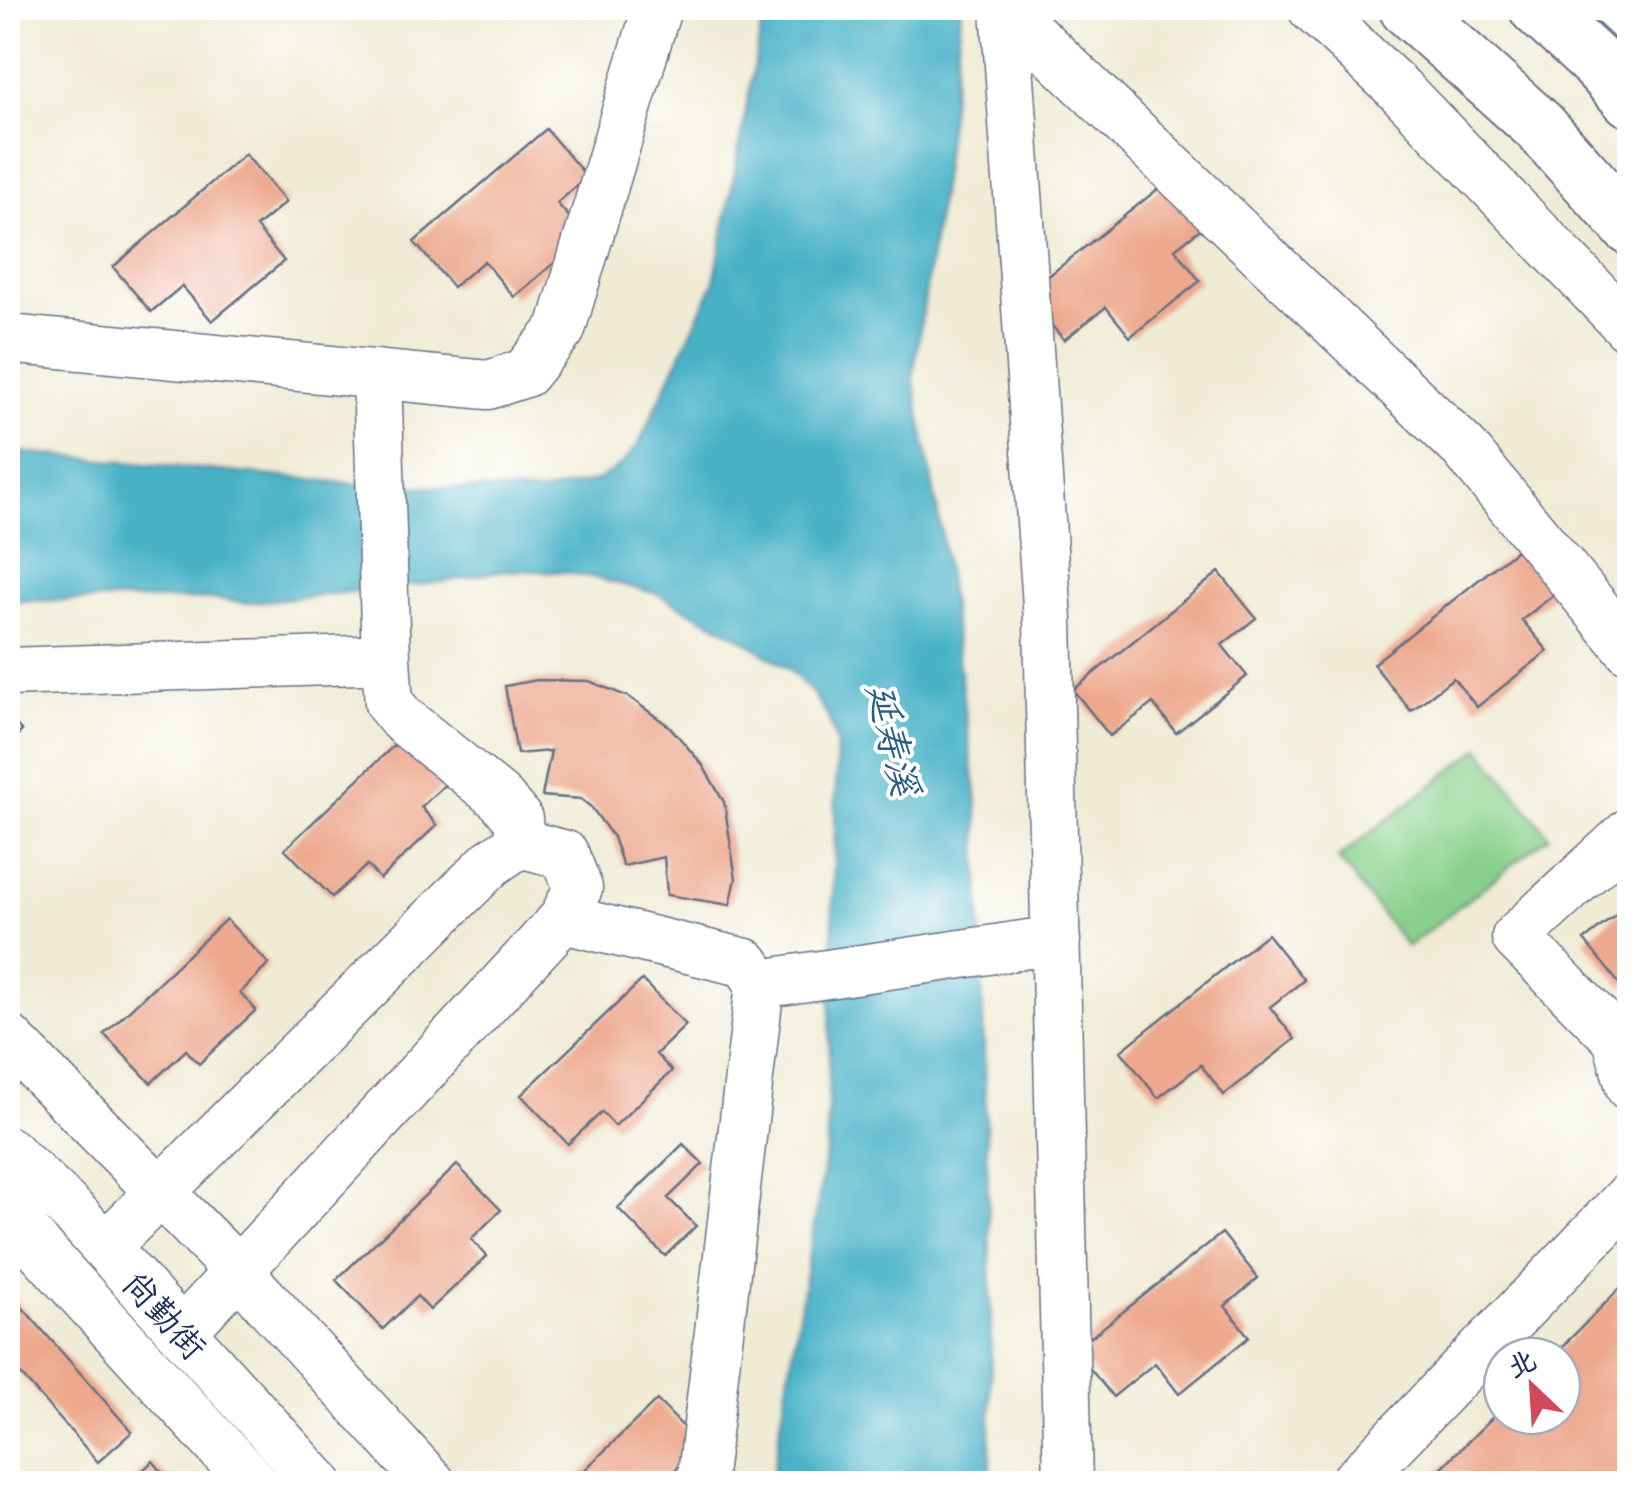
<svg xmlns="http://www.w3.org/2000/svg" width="1637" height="1491" viewBox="0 0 1637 1491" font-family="Mali,'LXGW WenKai TC',sans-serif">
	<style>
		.green { fill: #88d08b; stroke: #528074; stroke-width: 2.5 }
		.water { fill: #49b2c7; stroke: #327092; stroke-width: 2.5 }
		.building { fill: #eda88d }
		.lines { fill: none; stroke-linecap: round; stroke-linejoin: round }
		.minor-casing { stroke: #657187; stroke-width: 51 }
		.major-casing { stroke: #657187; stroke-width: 59 }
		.minor { stroke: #fff; stroke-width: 48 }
		.major { stroke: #fff; stroke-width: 55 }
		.labels { text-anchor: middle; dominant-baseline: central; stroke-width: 8; stroke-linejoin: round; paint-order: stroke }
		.street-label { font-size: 35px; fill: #1b2f5e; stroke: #fff }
		.water-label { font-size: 38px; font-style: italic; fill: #2b5d83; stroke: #fff }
	</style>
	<rect width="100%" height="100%" fill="#fff"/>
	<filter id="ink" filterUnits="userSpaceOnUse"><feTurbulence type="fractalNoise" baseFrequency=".01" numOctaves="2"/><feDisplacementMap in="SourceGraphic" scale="20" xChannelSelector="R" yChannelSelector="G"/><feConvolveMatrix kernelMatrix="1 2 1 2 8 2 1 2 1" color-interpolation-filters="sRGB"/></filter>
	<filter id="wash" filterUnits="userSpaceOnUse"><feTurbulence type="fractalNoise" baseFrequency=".0048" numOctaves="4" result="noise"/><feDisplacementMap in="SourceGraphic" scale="40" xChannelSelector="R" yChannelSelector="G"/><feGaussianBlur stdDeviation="2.25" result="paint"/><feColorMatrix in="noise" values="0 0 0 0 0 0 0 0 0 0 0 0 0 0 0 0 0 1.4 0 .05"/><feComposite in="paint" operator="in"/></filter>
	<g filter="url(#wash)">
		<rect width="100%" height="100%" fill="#efebd4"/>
		<path class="green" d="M1480,748L1549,836L1407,947L1338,858Z"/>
		<path class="water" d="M765,8H962L942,180L913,377L941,531L977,802L991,1300L990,1483H771L827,1147L837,744L828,716L811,691L789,669L736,635L655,593L592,577L563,572L504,570L443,582L245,603L214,599L8,601V451L347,483L540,493L596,481L620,466L639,444L714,283Z"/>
		<g id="blocks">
			<path class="building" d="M546,129L587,177L557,203L586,236L514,297L484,261L453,287L414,242Z
				M245,154L286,202L256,227L284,261L212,321L182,286L151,312L113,267Z
				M1173,177L1209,222L1175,249L1200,281L1130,337L1106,307L1064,340L1026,294Z
				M1520,547L1556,593L1522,620L1548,651L1477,707L1453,678L1411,711L1373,664Z
				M1219,572L1256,618L1222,645L1247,676L1176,733L1153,703L1110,736L1073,690Z
				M537,680L589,681L629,697L670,727L702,764L724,802L736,879L730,905L667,895L664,857L623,866L613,837L592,808L581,799L542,796L551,751L517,754L505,686Z
				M8,716L22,731L8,744Z
				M407,733L451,779L421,807L437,825L380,879L367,865L332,897L285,849Z
				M1630,904V981L1622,987L1584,940Z
				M226,919L269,964L240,993L256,1010L199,1064L186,1050L151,1083L104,1034Z
				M1267,934L1304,980L1270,1007L1295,1039L1224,1095L1201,1065L1158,1098L1121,1051Z
				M642,980L686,1025L656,1054L672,1071L615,1126L602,1112L568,1144L521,1095Z
				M683,1144L703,1164L668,1198L696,1226L665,1256L618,1208Z
				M457,1165L501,1210L471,1239L487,1256L430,1310L417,1296L383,1329L336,1280Z
				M1222,1233L1258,1278L1225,1306L1249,1337L1179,1394L1155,1363L1113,1397L1075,1350Z
				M1630,1278V1484H1425L1502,1408V1416H1562V1356H1553Z
				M8,1291L132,1432L98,1462L8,1360Z
				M657,1400L701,1445L671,1474L681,1484H570Z
				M153,1461L172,1484H127Z"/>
		</g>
	</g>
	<g filter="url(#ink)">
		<use href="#blocks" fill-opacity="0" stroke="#657187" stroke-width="2.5"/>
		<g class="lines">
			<defs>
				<path id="minor" d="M1005,8L1048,620L1068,1484
					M1005,8L1464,448L1630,650
					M1312,8L1400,90L1630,329
					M1618,8L1630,19
					M8,339L488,385L525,373L561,329L657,8
					M377,374L386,659
					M8,672L386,659L389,703L402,719L500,798L518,819L520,843
					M1630,832L1516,937L1617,1039L1630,1087
					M563,919L746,963L760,984L701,1484
					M760,984L1056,940
					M8,1038L238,1271L432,1484
					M8,1151L76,1215L319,1484
					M8,1214L254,1484
					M105,1247L491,863L520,843L565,855L578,888L563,919L182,1332
					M1353,1484L1630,1196"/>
				<path id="major" d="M1407,8L1539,126L1630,227
					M1537,8L1599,65L1630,99"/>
			</defs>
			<use href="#minor" class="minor-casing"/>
			<use href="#major" class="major-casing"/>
			<use href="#minor" class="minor"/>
			<use href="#major" class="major"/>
		</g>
	</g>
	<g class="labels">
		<g class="street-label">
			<text transform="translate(166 1314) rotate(48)">尚勤街</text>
		</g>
		<g class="water-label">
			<text transform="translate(895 739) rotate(76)">延寿溪</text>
		</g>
	</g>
	<rect width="1637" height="1491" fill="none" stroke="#fff" stroke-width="40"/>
	<g transform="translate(1532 1386) rotate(335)"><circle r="48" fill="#ffffff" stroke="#a4acbf" stroke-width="2.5"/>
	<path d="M0-8L18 38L0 25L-18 38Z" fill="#d1495b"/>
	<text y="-15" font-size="28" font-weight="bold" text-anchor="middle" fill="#1b2f5e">北</text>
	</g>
</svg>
